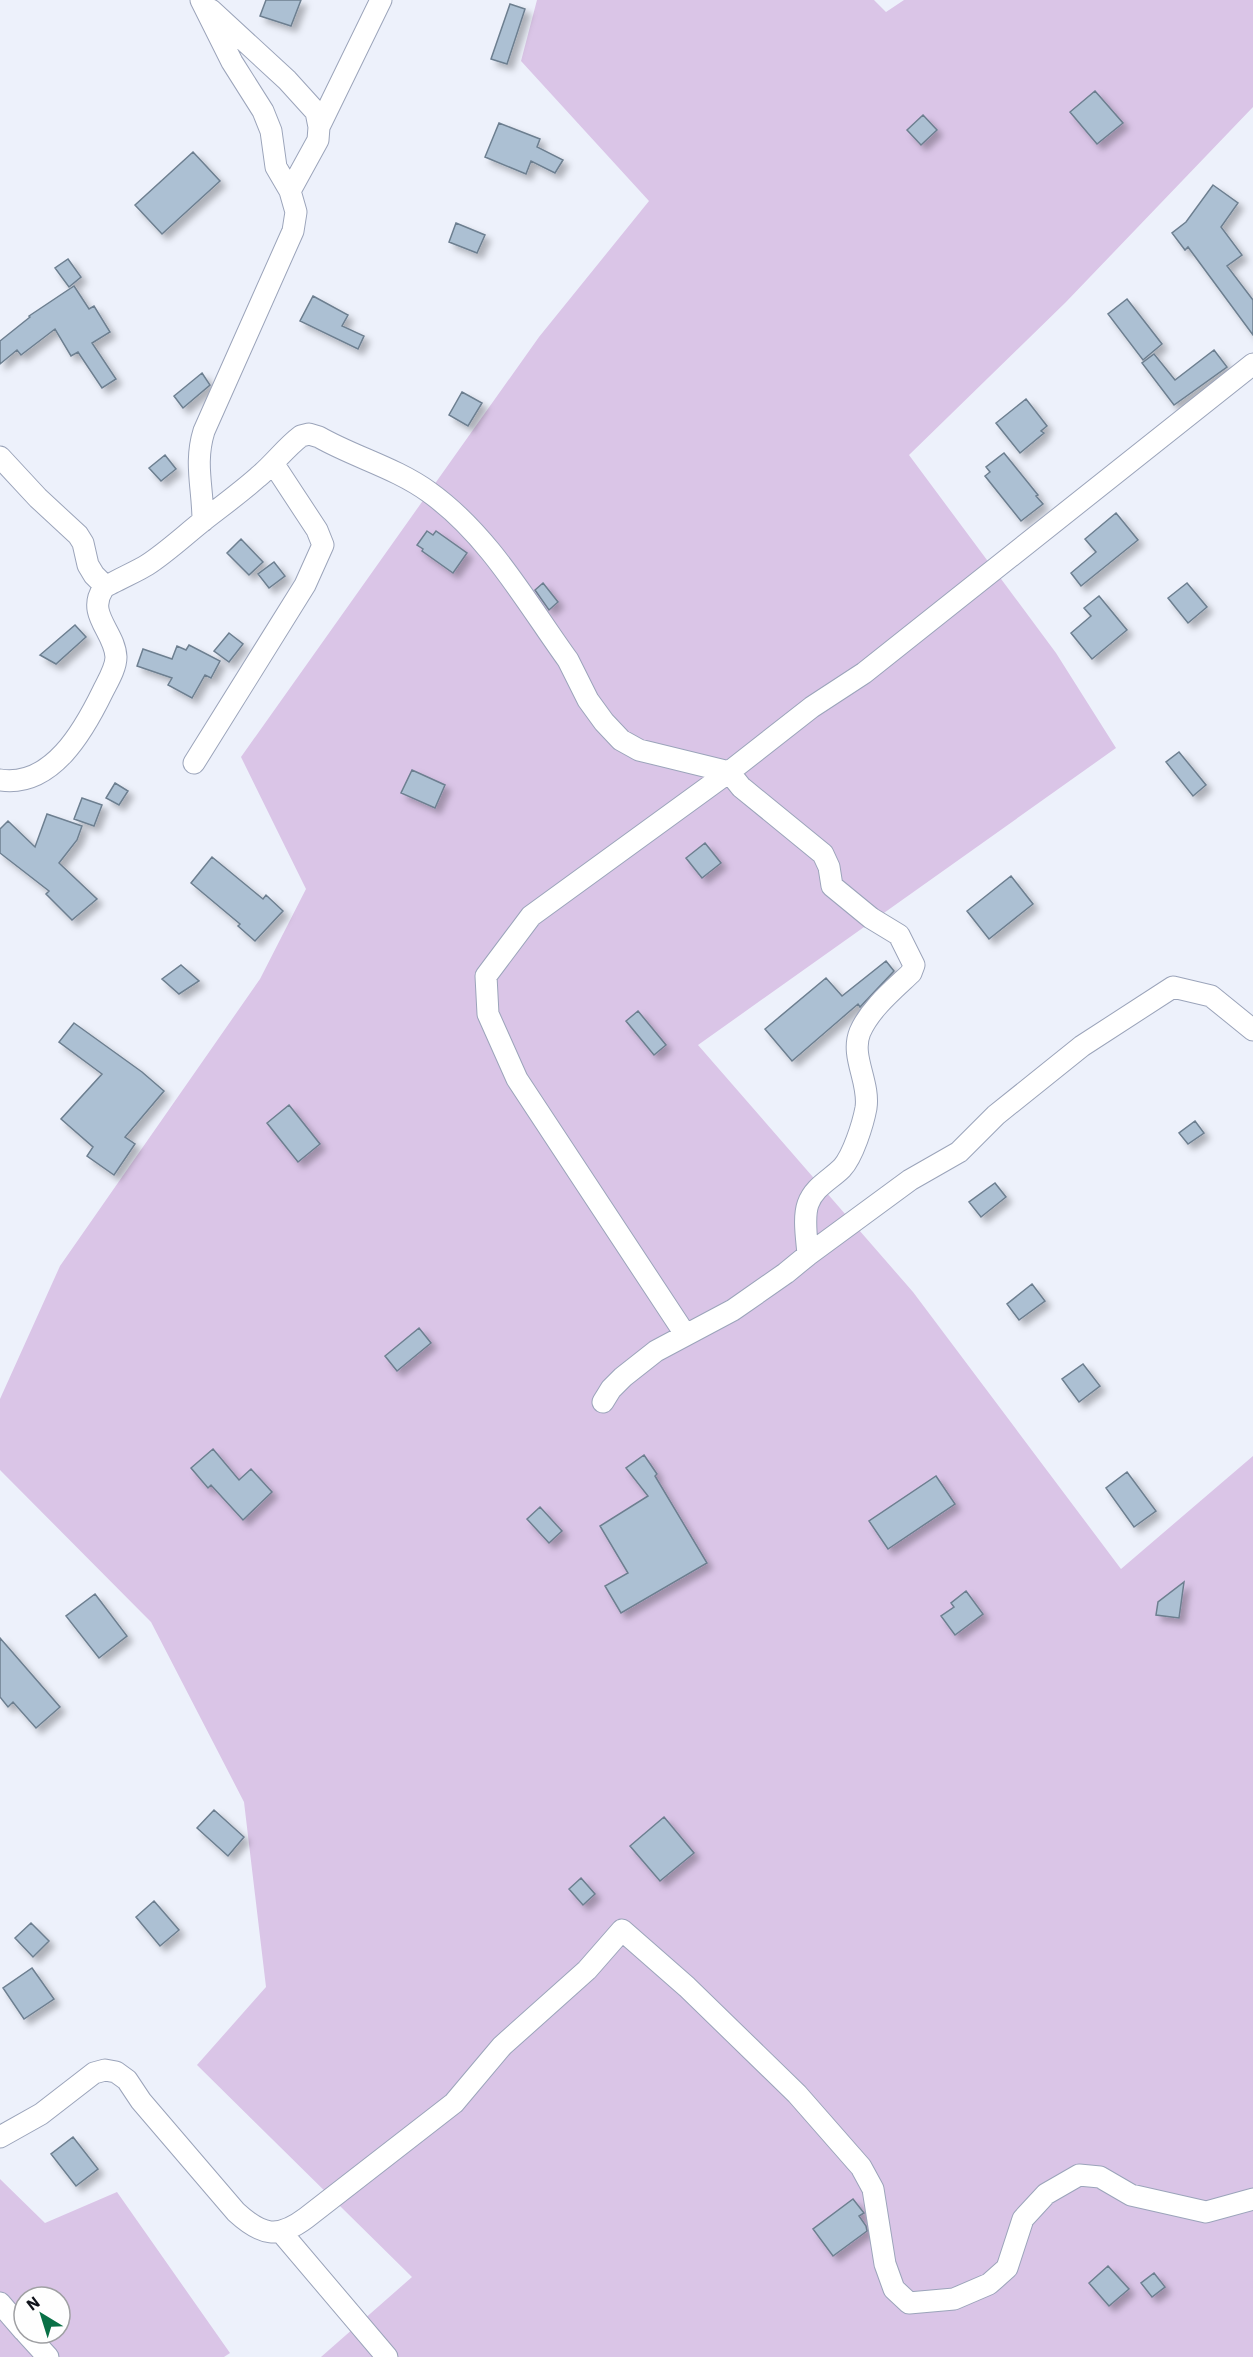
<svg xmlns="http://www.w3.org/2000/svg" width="1253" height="2357" viewBox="0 0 1253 2357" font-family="'IBM Plex Sans',sans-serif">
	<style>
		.green { fill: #dac5e7; fill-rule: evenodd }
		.building { fill: #acc0d3; stroke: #6d7f90; stroke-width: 1.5; filter: url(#shadow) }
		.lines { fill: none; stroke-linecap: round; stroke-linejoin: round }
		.minor-casing { stroke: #9ba4ba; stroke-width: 23 }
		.minor { stroke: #fff; stroke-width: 21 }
	</style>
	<defs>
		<filter id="shadow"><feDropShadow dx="5.5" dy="5.5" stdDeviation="3" flood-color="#0004"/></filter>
	</defs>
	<rect width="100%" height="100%" fill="#edf1fb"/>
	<path class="green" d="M537,0H874L886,12L904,0H1253V107L1066,302L909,455L1056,653L1116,748L698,1045L913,1292L1121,1569L1253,1456V2357H321L412,2277L197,2065L266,1987L244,1802L151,1622L0,1470V1399L60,1266L260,979L306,889L241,757L539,337L649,201L521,61Z
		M0,2179L45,2223L117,2192L230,2353L224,2357H0ZM24,2297H60V2333H24Z"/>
	<path class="building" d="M266,0H301L291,26L260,16Z
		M510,4L525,9L507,64L491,59Z
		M1095,91L1123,123L1097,144L1070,112Z
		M923,115L937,130L921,145L907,130Z
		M499,123L540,139L537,147L563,160L555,173L531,161L526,174L485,157Z
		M193,152L220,181L162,234L135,205Z
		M1213,185L1238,203L1221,227L1242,255L1227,266L1253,300V335L1188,247L1185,250L1172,233L1186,222Z
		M456,223L485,235L477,253L449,242Z
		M68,259L81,277L69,287L55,268Z
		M74,286L89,309L94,306L110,332L92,343L116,379L102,388L78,352L71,356L55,329L21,355L17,350L0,364V341L30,317L29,316Z
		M313,296L348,315L342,326L364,336L358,349L300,321Z
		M1127,299L1162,344L1143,360L1108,314Z
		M1214,350L1227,367L1174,405L1142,363L1154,354L1175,380Z
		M202,373L210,385L183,408L174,396Z
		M462,392L482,403L468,426L449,415Z
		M1026,399L1047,426L1041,431L1044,433L1020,453L996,423Z
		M1004,453L1038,495L1036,496L1043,504L1021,521L985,476L990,472L986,467Z
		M165,455L176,469L161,481L149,468Z
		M1116,513L1138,540L1081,586L1071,573L1096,552L1085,539Z
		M427,531L433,535L436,531L467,553L453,573L422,551L423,549L417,545Z
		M241,539L263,562L249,575L227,553Z
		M274,562L285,576L269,588L258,574Z
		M543,583L558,602L549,610L535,590Z
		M1187,583L1207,607L1188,623L1168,598Z
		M1099,596L1127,630L1092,659L1071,633L1091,616L1084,608Z
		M75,625L86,637L56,664L40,655Z
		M229,633L243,644L229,662L214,651Z
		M189,645L220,661L211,678L205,675L192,698L168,685L172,678L137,666L143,649L172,659L177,646L186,650Z
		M1179,752L1206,785L1193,796L1166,762Z
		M412,770L445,785L435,808L401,793Z
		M115,783L128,791L119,805L106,798Z
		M82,798L102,805L94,826L74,819Z
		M47,814L82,826L77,840L59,863L97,899L72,920L46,894L49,891L0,853V829L8,821L35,847Z
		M705,843L721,863L702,878L686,858Z
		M212,857L263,899L266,895L283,911L255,941L238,926L240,924L191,883Z
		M1011,876L1033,904L989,939L967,911Z
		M886,961L894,971L860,1007L858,1004L792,1061L765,1029L826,978L842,996Z
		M181,965L199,981L179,994L162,979Z
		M638,1011L666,1045L654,1055L626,1021Z
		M74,1023L142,1072L164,1091L125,1137L135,1144L114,1175L87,1156L93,1147L61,1119L102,1074L59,1042Z
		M289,1105L320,1144L298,1162L267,1123Z
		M1195,1121L1204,1133L1188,1144L1179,1133Z
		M995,1183L1006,1197L981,1217L969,1202Z
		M1032,1284L1045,1301L1019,1320L1007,1304Z
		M419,1328L431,1343L397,1371L385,1356Z
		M1083,1364L1100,1386L1079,1402L1062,1379Z
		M213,1449L239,1480L251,1469L272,1492L243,1520L211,1485L208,1488L191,1468Z
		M644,1455L657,1474L655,1476L707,1563L621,1613L605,1586L628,1573L600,1526L648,1496L626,1468Z
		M1127,1472L1156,1511L1134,1527L1106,1488Z
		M936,1476L955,1504L888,1549L869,1521Z
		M540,1507L562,1531L549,1543L527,1519Z
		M1184,1582L1179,1618L1156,1615L1158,1602Z
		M966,1591L983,1614L955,1635L941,1616L954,1607L951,1603Z
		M95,1594L127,1636L99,1658L66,1616Z
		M0,1638L60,1707L36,1728L13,1702L8,1707L0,1697Z
		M214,1810L244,1837L228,1856L197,1828Z
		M664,1817L694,1853L660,1881L630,1846Z
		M581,1878L595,1894L583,1905L569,1889Z
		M154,1901L179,1930L160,1946L136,1917Z
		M31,1923L49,1941L33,1957L15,1938Z
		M32,1968L54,1999L24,2019L3,1988Z
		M73,2137L98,2169L76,2186L51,2154Z
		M853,2199L864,2213L859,2216L866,2226L867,2231L833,2256L813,2229Z
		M1108,2266L1129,2289L1109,2306L1089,2283Z
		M1154,2273L1165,2287L1152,2297L1141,2283Z"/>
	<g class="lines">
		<defs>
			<path id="minor" d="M201,0L232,62L263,111L271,131L276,167L290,191L296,212L293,231L204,431C194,463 203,488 203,521
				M211,10L287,80L316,112L319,127L318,140L290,191
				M319,127L381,0
				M0,457L38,498L78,535L83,543L88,565L94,575L105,586
				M194,763L305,585L323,545L317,530L273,463
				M0,780C52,788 84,730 103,691C108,681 116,668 116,657C115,632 86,614 103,589C106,585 138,571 147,565C167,552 185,535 204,520C222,506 241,492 258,477C273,465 285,448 301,436L309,434L319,437C354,457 396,468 429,492C489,535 526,602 568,660L588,700L604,722L621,740L639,750L729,772L741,787L823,854L829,867L832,886L871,918L899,935L914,965L911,973C893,990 870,1009 860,1032C850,1056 870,1082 866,1108C863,1124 853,1156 842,1168C830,1180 814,1187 808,1204C803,1218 807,1240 808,1255
				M685,1334L517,1079L488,1014L486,976L531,916L729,772L812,707L864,673L1253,364
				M603,1402L611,1389L623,1377L656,1351L733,1310L786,1273L808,1255L910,1180L959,1152L996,1115L1082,1046L1173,987L1211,996L1253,1030
				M0,2137L41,2114L94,2073L105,2070L116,2072L127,2080L141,2101L236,2212C262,2236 278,2239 306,2218L454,2103L502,2046L587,1970L622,1930L687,1987L797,2094L861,2167L873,2189L885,2264L894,2289L909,2303L954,2299L989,2284L1007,2268L1023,2219L1046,2194L1079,2175L1100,2177L1131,2195L1206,2212L1253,2199
				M281,2232L387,2357
				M0,2303L24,2331
				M26,2333L48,2357"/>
		</defs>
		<use href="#minor" class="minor-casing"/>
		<use href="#minor" class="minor"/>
	</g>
	<g transform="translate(42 2315) rotate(322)"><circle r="28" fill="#fefefe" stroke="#9fa0a3" stroke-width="1.5"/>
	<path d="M0-4.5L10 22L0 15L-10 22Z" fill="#097046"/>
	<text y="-9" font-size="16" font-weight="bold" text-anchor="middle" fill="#10131b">N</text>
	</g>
</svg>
